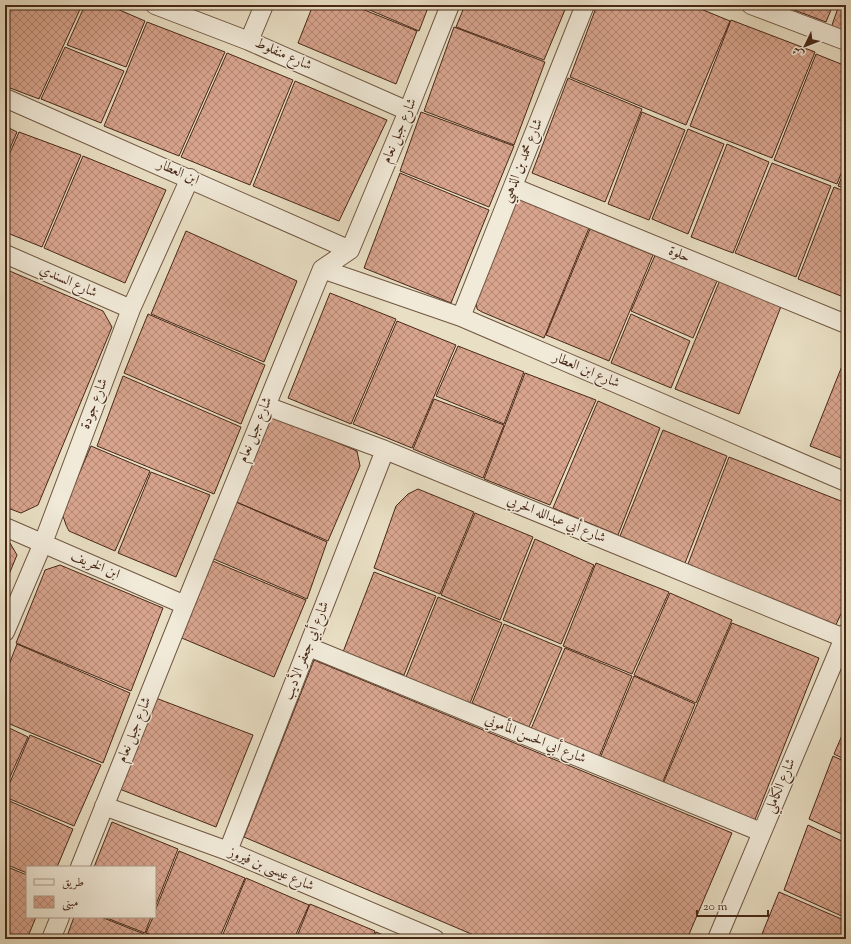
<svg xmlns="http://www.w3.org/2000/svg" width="851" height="944" viewBox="0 0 851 944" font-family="'Sorts Mill Goudy',Amiri,serif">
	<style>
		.building { fill: url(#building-cross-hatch); stroke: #482817 }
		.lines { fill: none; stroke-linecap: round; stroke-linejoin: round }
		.street-casing { stroke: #705642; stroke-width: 20 }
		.street { stroke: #f1ead9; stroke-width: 18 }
		.labels { text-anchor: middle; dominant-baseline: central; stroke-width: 3; stroke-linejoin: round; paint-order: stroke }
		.street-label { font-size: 14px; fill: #482817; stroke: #f1ead9 }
	</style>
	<defs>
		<pattern id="building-cross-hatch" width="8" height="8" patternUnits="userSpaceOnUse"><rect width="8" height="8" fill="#d8a48e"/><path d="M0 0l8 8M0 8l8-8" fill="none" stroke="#b18673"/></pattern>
	</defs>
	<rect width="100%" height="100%" fill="#e9dfc4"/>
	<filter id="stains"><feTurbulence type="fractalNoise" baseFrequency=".005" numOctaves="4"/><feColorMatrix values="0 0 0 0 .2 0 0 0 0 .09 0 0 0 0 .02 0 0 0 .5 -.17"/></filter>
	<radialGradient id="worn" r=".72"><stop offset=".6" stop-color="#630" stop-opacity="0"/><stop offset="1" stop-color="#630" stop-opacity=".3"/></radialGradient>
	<path class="building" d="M5,5H82L39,99L5,86Z
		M85,5H108L145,21L126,67L67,45Z
		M200,5H213L212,10Z
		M313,5H352L417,31L396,84L298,43Z
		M358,5H429L419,31Z
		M465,5H567L544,60L456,27Z
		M597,5H691L730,21L686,125L570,77Z
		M781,5H833L826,22Z
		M839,5H846V34L831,28Z
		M731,20L815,52L772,158L690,126Z
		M147,22L225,52L179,156L104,126Z
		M454,27L545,62L514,145L424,111Z
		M65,47L124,71L101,123L41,99Z
		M227,53L293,80L250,185L181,157Z
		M816,54L846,66V161L837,184L774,160Z
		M568,78L642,109L605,202L532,173Z
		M295,81L387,120L339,221L253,186Z
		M421,112L514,146L489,207L400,171Z
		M642,112L685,130L649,220L608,204Z
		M5,126L17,132L5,160Z
		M688,129L724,144L688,234L652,219Z
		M19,132L81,155L42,247L5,232V164Z
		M727,144L769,162L733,253L691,237Z
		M83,156L166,190L125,283L44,248Z
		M772,163L831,186L796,277L735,253Z
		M846,167V189L838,186Z
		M400,173L489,210L451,303L364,268Z
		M834,187L846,192V298L798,279Z
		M522,199L589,228L544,338L482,312L477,309L476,301L511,203Z
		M590,229L653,255L609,361L546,335Z
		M186,231L297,281L264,362L151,314Z
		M656,253L717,281L693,338L631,311Z
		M5,269L103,311L112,327L38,505L21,513L5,507Z
		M720,280L782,304L739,414L675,389Z
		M330,293L396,319L351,424L288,398Z
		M148,314L265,365L241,424L124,373Z
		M631,314L690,341L671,388L611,363Z
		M397,321L456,345L412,448L353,424Z
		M458,346L524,372L504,424L436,396Z
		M846,356V460L810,446Z
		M525,373L596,400L550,505L484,479Z
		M123,376L241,427L214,494L97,446Z
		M434,399L504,425L483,478L413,449Z
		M598,401L660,428L618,535L553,508Z
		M277,417L357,451L360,466L328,541L234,501L270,418Z
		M663,430L727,456L685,563L620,536Z
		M91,446L150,471L115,551L69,531L66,525L63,516L64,509Z
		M729,457L846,503V603L834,629L688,564Z
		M151,472L210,495L176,577L118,553Z
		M418,489L474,512L440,594L374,568L396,506L408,494Z
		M234,501L327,542L307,599L209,557Z
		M475,513L533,537L500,620L441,595Z
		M535,539L594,565L561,644L503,620Z
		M5,542L10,543L17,555L5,584Z
		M208,559L306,600L274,677L177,636Z
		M596,563L669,592L632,674L563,646Z
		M60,565L163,608L131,691L16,643L44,573L45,570Z
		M374,572L436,596L404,675L343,652Z
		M670,593L732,620L696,703L634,675Z
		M438,597L502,623L470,703L406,677Z
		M732,623L819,658L754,822L662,786Z
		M504,624L562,648L529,727L472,703Z
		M17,644L130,693L103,763L5,722V675Z
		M565,648L632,676L599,757L531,729Z
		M314,660L732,833L687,939H483L244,837Z
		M634,676L695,704L661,786L600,758Z
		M153,697L253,735L216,827L117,788Z
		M5,726L28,737L5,788Z
		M846,726V760L834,754Z
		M30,735L101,765L74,826L5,797V794Z
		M833,756L846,762V836L809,819Z
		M5,799L73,829L57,867H27V873L5,864Z
		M112,822L178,849L155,907V867H94Z
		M808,825L846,843V918L784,890Z
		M179,851L245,878L219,939H162L146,933L153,917H155V911Z
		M5,866L27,875V917H36L27,939H19L5,933Z
		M246,878L309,905L294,939H221Z
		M779,892L846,921V939H760Z
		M310,904L375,931L372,939H296Z
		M74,917H101L144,934L142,939H66Z
		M104,917H151L145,933Z
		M376,932L393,939H373Z
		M145,934L157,939H143Z"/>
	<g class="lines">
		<defs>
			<path id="street" d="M155,5L249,41L408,111
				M751,5L846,41
				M249,41L264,5
				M5,98L350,250
				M513,187L846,324
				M5,254L131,309
				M322,269L461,317L846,482
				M461,317L585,5
				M266,406L385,450L844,638
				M5,527L185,605
				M5,632L43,543L131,309L190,178
				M309,647L761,832
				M104,806L228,851L435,939
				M228,851L385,450
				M80,867L185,605L322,269L350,250L408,111L450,5
				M51,939L60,917
				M717,939L846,633"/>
		</defs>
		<use href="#street" class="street-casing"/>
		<use href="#street" class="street"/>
	</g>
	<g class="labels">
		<g class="street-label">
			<text transform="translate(283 55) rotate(24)">شارع منفلوط</text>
			<text transform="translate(400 131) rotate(-67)">شارع جبل نعام</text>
			<text transform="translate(523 161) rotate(-68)">شارع محمد بن الذهبي</text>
			<text transform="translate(178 173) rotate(24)">ابن العطار</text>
			<text transform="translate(679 255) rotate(22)">حلوة</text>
			<text transform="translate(68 282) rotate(24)">شارع السندي</text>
			<text transform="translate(586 371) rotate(23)">شارع ابن العطار</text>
			<text transform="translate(95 404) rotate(-69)">شارع جودة</text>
			<text transform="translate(256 430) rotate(-68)">شارع جبل نعام</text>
			<text transform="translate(556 520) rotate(22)">شارع أبي عبدالله الحربي</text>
			<text transform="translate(95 566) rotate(23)">ابن الخريف</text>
			<text transform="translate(307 651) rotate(-69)">شارع أبي جعفر الأديب</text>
			<text transform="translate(135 730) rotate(-68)">شارع جبل نعام</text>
			<text transform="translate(535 740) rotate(22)">شارع أبي الحسن المأموني</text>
			<text transform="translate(781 786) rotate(-67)">شارع الكاملي</text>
			<text transform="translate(271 870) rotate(23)">شارع عيسى بن فيروز</text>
		</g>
	</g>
	<rect width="851" height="944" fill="none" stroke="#e9dfc4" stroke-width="20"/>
	<rect x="6" y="6" width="839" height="932" fill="none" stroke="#482817" stroke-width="2"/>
	<rect x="10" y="10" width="831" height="924" fill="none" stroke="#482817"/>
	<rect x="26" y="866" width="130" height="52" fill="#f1ead9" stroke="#ad9c8b"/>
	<rect x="34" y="879" width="20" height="6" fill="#f1ead9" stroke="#ad9c8b"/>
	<text x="62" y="886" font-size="12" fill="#482817">طريق</text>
	<rect x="34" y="896" width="20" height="12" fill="url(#building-cross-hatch)" stroke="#ad9c8b"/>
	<text x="62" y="906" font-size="12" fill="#482817">مبنى</text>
	<g transform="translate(805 46) rotate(227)" stroke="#f1ead9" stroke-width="3" paint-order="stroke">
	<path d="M0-3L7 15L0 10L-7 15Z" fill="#482817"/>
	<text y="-6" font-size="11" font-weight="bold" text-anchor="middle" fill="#482817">ش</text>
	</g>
	<path d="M697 910v6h71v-6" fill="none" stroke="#482817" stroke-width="2"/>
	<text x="703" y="910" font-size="12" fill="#482817" stroke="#f1ead9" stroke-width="3" paint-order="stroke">20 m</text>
	<rect width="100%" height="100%" filter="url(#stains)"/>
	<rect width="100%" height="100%" fill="url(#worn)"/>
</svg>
